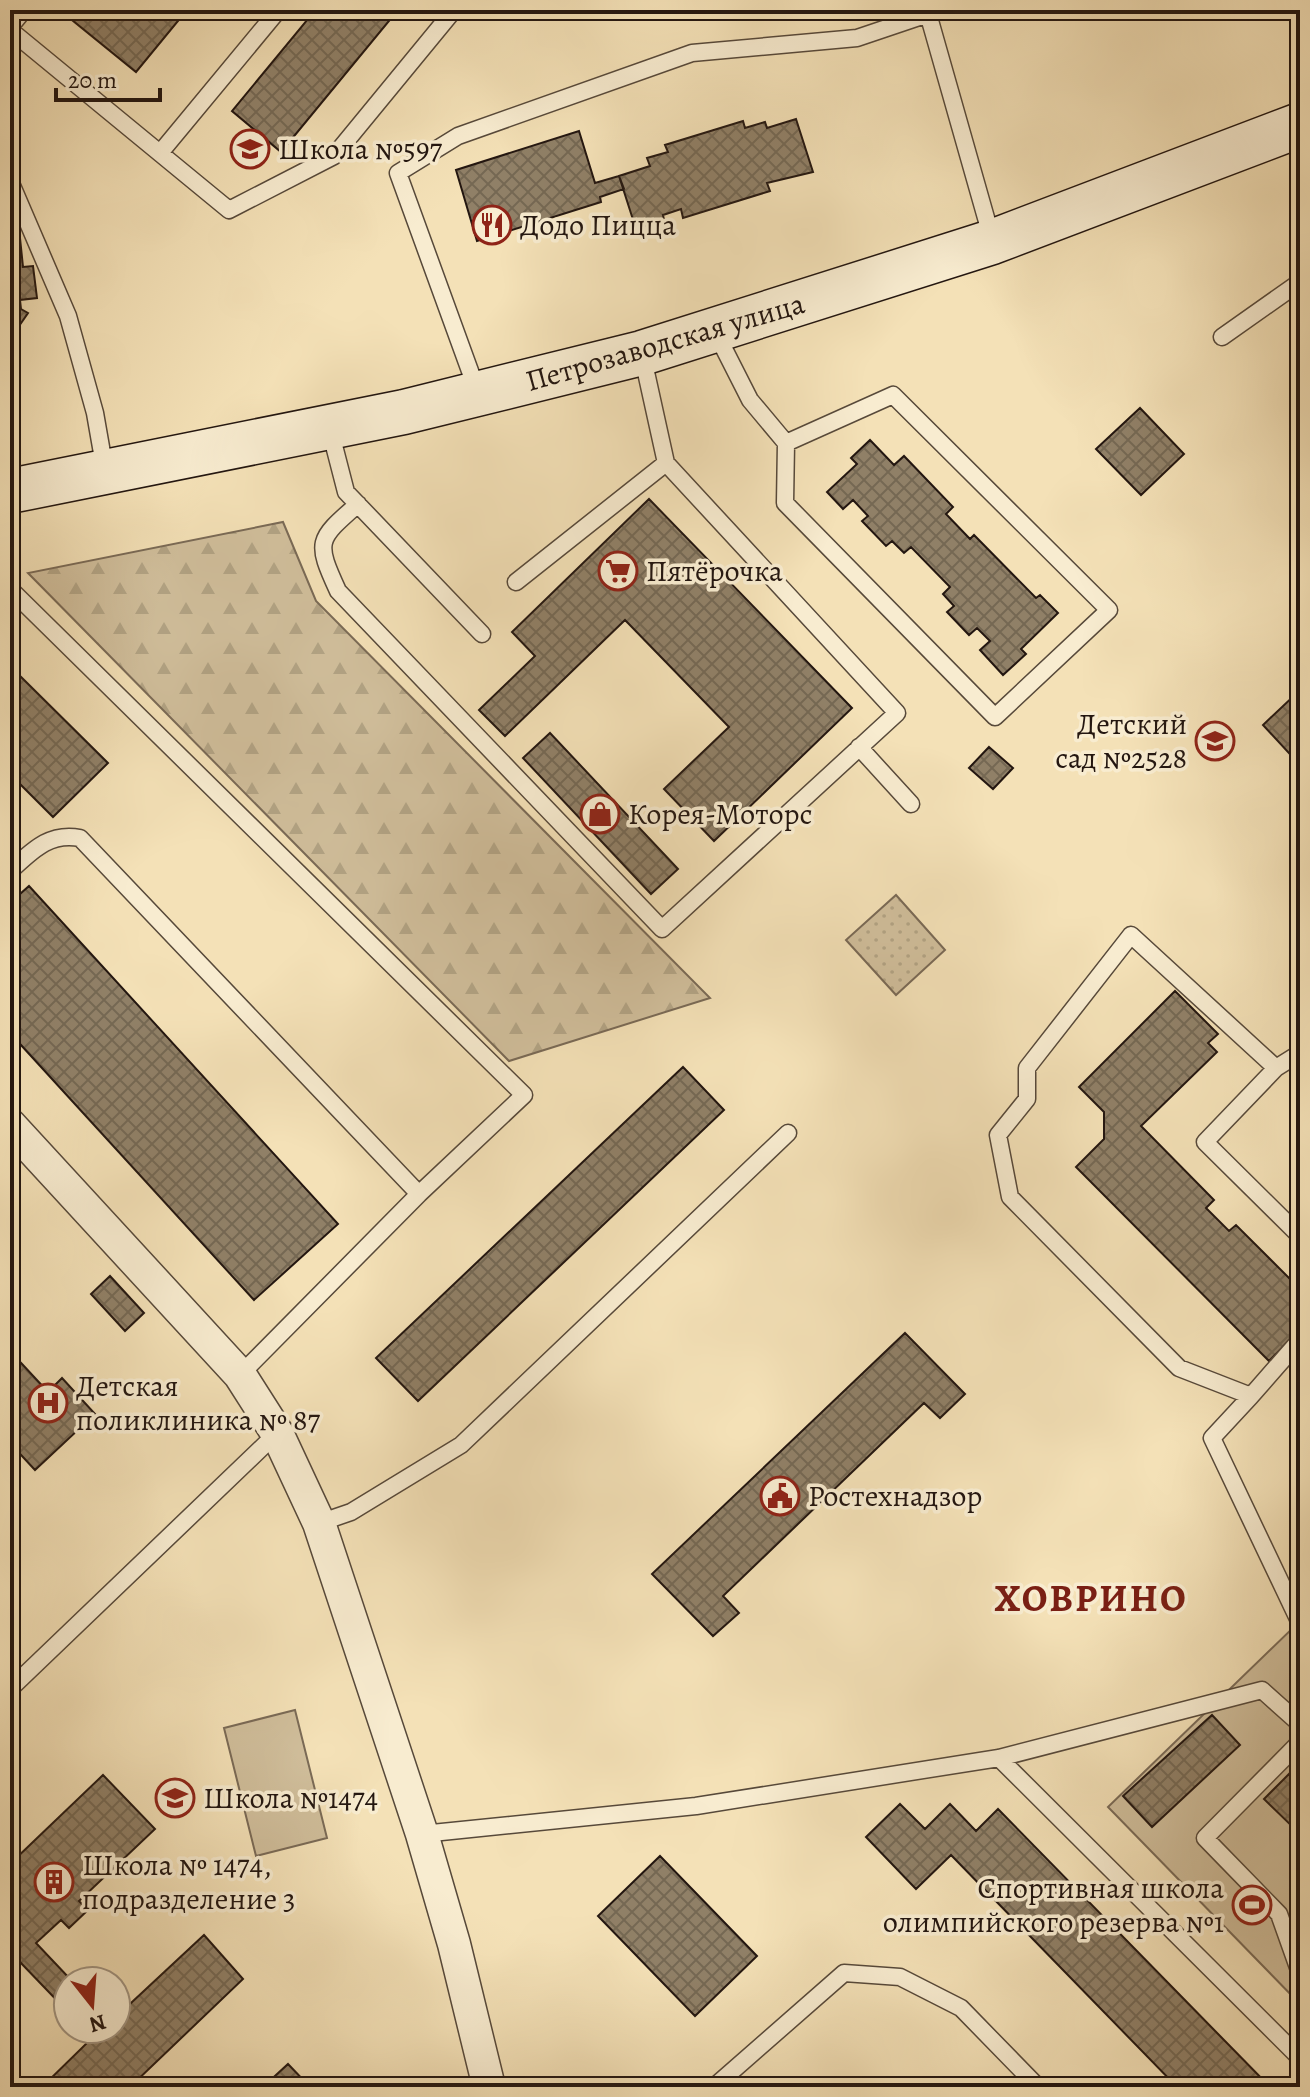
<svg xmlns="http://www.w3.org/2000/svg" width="1310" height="2097" viewBox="0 0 1310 2097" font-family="Alegreya,serif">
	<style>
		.forest { fill: url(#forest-firs); stroke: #7a6a56; stroke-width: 2 }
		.park { fill: url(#park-dots); stroke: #7a6a56; stroke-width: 2 }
		.pitch { fill: #d0be9b; stroke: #7a6a56; stroke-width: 2 }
		.building { fill: url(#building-cross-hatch); stroke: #231610; stroke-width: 2 }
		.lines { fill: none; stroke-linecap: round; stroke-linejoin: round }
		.lane-casing { stroke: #57493a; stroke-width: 19 }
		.street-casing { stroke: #57493a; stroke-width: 35 }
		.secondary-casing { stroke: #231610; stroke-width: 47 }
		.lane { stroke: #f8ecd0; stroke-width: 16 }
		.street { stroke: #f8ecd0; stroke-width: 32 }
		.secondary { stroke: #f8ecd0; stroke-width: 44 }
		.labels { text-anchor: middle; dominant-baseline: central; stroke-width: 7; stroke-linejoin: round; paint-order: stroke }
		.poi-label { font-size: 30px; fill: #231610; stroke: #f8ecd0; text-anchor: start }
		.street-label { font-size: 30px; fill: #231610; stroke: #f8ecd0 }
		.district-label { font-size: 38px; font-weight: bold; letter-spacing: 2px; fill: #7a1f14; stroke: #f8ecd0 }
	</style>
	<defs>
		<pattern id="forest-firs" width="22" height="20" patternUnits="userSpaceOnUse" patternTransform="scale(2)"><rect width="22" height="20" fill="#d0be9b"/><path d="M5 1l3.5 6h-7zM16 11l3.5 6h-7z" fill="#b2a384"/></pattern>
		<pattern id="park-dots" width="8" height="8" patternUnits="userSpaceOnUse" patternTransform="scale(2)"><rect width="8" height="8" fill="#d0be9b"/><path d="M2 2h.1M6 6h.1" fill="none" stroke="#b2a384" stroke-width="1.8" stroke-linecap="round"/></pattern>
		<pattern id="building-cross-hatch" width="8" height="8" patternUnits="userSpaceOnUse" patternTransform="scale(2)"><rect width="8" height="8" fill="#908067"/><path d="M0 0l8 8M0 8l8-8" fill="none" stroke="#756853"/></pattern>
	</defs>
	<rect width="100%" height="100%" fill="#f4e1b7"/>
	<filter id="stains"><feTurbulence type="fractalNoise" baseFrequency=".0025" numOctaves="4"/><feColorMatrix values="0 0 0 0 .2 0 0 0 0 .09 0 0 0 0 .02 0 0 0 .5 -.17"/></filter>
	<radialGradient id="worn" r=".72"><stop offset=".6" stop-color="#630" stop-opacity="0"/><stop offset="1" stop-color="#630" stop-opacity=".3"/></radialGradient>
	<path class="forest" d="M283,522L316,601L710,998L509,1061L28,573Z"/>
	<path class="park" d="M896,895L945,950L896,995L846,940Z"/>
	<path class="pitch" d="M1300,1621V2004L1108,1807Z
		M295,1710L327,1838L256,1856L224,1728Z"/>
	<path class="building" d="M80,10H187L136,72L72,20Z
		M309,10H398L281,152L232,111L313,13Z
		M796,119L813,172L767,183L770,191L683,218L681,209L663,215L664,220L636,229L619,176L650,166L647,158L668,152L665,145L743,121L745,128L765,122L767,128Z
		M579,131L595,183L619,176L624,189L600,197L601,202L477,241L456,170Z
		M20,238L23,267L33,266L37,298L20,300L21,309L28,313L17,329L10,328V239Z
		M1140,408L1184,454L1141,495L1096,449Z
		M870,440L894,465L904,456L953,507L946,514L970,539L974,535L1036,598L1040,595L1058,613L1021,649L1026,654L1003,675L980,650L990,641L977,628L969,635L947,612L954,606L943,594L950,587L911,547L904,553L892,541L886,546L862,521L868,516L853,500L843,509L827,492L857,464L851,458Z
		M649,499L852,708L714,841L664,789L729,727L625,620L505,736L479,710L535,656L512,632Z
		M10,666L108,763L53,817L10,774Z
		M1300,690V765L1263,725Z
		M550,733L678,869L651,894L523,758Z
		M989,747L1013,768L993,789L969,768Z
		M29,886L338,1224L254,1300L10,1033V903Z
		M1175,991L1218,1034L1208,1043L1217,1052L1141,1126L1214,1200L1206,1208L1229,1231L1236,1225L1300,1289V1330L1269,1361L1076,1167L1104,1139V1112L1079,1087Z
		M683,1067L724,1110L418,1401L376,1358Z
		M110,1276L144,1313L125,1331L91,1294Z
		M905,1333L965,1394L940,1418L924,1403L723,1596L739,1613L713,1636L652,1574Z
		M10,1351L48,1392L62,1378L95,1414L35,1470L10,1443Z
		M1212,1715L1240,1745L1152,1827L1123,1796Z
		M1289,1774L1300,1784V1834L1264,1799Z
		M103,1775L155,1829L79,1901L88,1910L69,1928L61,1920L36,1943L72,1981H68V2012L19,1961L10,1969V1864Z
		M900,1804L925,1829L950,1804L976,1831L998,1809L1270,2087H1177L951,1855L916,1889L866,1837Z
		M660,1856L757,1956L695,2016L598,1916Z
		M204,1935L243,1979L130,2087H42L87,2043L74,2029H116V2017Z
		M288,2064L310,2087H263Z"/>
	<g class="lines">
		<defs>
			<path id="lane" d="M927,10L992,239
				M10,27L24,10
				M10,30L229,210L334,156L454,10
				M160,153L276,13
				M10,181L68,316L95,413L105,470
				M715,331L750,400L786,443L785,503L995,717L1109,610L893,395L786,443
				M1222,337L1300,282
				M478,393L398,173L458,136L692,53L857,38L940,10
				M330,430L346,492L482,634
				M358,504C317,540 315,541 338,591L662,929L897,713L666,463L642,354
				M516,582L666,463
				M10,589L524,1095L419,1194L240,1375
				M859,747L911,804
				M10,871C32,851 49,832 80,838L419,1194
				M1276,1068L1300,1053
				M1300,1236L1205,1142L1276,1068L1131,935L1027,1068V1099L998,1135L1010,1197L1179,1368L1251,1396L1300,1340
				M1251,1396L1212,1438L1300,1623
				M319,1523L351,1512L461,1445L788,1133
				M10,1689L277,1433
				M1300,1742L1205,1838L1279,1914L1300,1973
				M999,1758L1300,2058
				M422,1834L696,1806L999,1758L1262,1690L1300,1724
				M714,2087L844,1973L900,1977L961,2008L1038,2087"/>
			<path id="street" d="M10,1125L240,1375L277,1433L319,1523L422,1834L454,1944L489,2087"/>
			<path id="secondary" d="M10,491L404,412L642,353L992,242L1300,125"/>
		</defs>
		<use href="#lane" class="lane-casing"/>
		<use href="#street" class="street-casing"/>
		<use href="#secondary" class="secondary-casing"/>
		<use href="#lane" class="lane"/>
		<use href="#street" class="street"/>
		<use href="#secondary" class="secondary"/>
	</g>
	<defs>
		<symbol id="school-ring" viewBox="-11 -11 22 22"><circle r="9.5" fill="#f8ecd0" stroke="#8f2418" stroke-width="1.5"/><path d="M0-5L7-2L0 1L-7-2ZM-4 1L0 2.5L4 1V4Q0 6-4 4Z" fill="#8f2418"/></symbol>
		<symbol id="restaurant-ring" viewBox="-11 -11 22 22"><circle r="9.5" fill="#f8ecd0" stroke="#8f2418" stroke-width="1.5"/><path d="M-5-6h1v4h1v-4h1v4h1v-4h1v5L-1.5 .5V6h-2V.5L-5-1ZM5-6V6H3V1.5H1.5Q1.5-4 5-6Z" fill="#8f2418"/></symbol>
		<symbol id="supermarket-ring" viewBox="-11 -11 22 22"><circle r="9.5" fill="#f8ecd0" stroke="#8f2418" stroke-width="1.5"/><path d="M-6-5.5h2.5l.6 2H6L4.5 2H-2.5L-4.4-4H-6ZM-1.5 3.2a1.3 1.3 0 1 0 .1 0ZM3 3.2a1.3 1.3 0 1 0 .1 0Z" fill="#8f2418"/></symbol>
		<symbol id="shop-ring" viewBox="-11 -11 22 22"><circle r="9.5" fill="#f8ecd0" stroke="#8f2418" stroke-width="1.5"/><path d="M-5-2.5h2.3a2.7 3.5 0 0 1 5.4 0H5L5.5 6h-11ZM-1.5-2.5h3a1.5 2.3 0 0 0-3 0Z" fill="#8f2418"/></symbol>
		<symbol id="hospital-ring" viewBox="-11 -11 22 22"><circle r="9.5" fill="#f8ecd0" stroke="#8f2418" stroke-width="1.5"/><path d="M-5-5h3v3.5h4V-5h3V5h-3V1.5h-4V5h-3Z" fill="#8f2418"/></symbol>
		<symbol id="civic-ring" viewBox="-11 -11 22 22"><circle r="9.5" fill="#f8ecd0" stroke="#8f2418" stroke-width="1.5"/><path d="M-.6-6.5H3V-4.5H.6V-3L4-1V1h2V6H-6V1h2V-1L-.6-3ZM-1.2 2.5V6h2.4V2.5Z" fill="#8f2418"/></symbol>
		<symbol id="building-ring" viewBox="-11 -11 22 22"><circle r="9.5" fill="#f8ecd0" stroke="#8f2418" stroke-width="1.5"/><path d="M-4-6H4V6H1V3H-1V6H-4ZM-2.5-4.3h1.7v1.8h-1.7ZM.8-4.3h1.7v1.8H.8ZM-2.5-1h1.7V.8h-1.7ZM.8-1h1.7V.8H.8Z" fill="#8f2418"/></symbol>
		<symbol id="stadium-ring" viewBox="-11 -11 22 22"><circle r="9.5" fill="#f8ecd0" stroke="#8f2418" stroke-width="1.5"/><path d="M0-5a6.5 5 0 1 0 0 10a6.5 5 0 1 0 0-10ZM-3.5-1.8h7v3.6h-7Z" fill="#8f2418"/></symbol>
	</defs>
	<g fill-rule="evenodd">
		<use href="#school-ring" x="228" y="127" width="44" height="44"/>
		<use href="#restaurant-ring" x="470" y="203" width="44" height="44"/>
		<use href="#supermarket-ring" x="596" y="549" width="44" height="44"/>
		<use href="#school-ring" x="1193" y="719" width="44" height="44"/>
		<use href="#shop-ring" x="578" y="792" width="44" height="44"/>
		<use href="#hospital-ring" x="26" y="1381" width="44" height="44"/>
		<use href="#civic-ring" x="758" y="1474" width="44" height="44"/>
		<use href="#school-ring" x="153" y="1776" width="44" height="44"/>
		<use href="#building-ring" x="32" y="1860" width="44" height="44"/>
		<use href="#stadium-ring" x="1230" y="1883" width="44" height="44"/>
	</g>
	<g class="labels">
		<g class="poi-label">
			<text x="278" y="149">Школа №597</text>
			<text x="520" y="225">Додо Пицца</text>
			<text x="646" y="571">Пятёрочка</text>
			<text x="1187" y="724" text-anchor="end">Детский<tspan x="1187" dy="34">сад №2528</tspan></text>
			<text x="628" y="814">Корея-Моторс</text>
			<text x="76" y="1386">Детская<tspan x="76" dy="34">поликлиника № 87</tspan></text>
			<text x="808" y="1496">Ростехнадзор</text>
			<text x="203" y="1798">Школа №1474</text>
			<text x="82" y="1865">Школа № 1474,<tspan x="82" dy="34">подразделение 3</tspan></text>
			<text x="1224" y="1888" text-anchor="end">Спортивная школа<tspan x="1224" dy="34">олимпийского резерва №1</tspan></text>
		</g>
		<g class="street-label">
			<text transform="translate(665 342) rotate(-16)">Петрозаводская улица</text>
		</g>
		<g class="district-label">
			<text x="1091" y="1598">ХОВРИНО</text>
		</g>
	</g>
	<rect width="1310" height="2097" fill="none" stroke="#f4e1b7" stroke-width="40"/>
	<rect x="12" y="12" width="1286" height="2073" fill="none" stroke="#231610" stroke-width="4"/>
	<rect x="20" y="20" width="1270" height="2057" fill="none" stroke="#231610" stroke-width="2"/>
	<g transform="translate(92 2005) rotate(163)"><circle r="38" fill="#f8ecd0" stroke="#a39683" stroke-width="2"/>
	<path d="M0-6L14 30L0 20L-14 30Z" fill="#8f2418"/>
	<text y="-12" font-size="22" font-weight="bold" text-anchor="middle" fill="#231610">N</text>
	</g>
	<path d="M56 88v12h104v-12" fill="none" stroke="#231610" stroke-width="4"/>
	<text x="68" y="88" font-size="24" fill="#231610" stroke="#f8ecd0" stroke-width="6" paint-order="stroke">20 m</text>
	<rect width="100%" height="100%" filter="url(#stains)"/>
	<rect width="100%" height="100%" fill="url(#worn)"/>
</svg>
